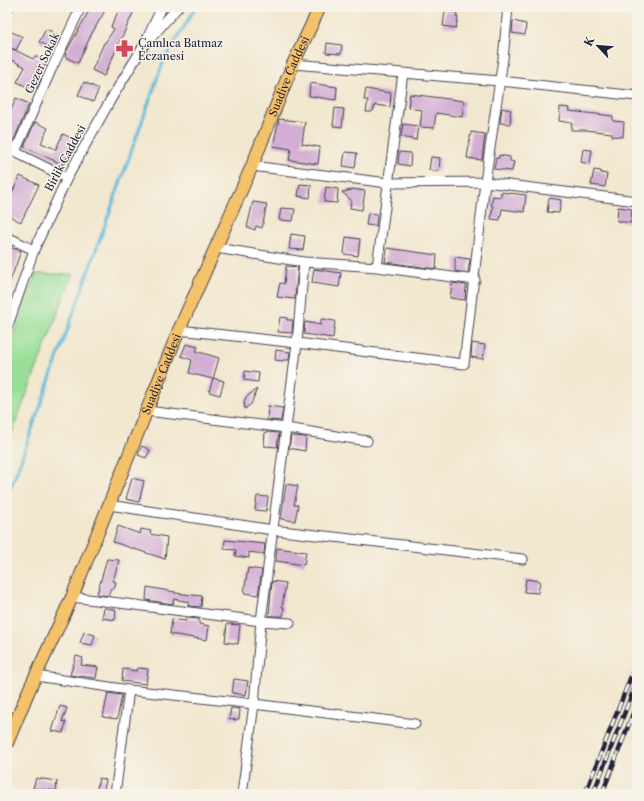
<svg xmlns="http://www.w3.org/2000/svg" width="644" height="801" viewBox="0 0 644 801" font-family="'Libre Caslon Text',serif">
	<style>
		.green { fill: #98de97; stroke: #5d8069 }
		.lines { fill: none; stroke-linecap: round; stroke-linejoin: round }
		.stream { stroke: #5bbad9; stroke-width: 3 }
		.building { fill: #d3add4 }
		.minor-casing { stroke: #414051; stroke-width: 11 }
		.major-casing { stroke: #414051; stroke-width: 14 }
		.minor { stroke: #fff; stroke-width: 9 }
		.major { stroke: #f3c26a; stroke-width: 12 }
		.rail-casing { stroke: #22223b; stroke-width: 4.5 }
		.rail { stroke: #f7f3e8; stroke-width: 3; stroke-dasharray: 9; stroke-linecap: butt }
		.labels { text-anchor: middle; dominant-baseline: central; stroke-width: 3; stroke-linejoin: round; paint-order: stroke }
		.poi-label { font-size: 11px; fill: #22223b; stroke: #f7f3e8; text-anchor: start }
		.street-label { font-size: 11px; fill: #22223b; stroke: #f7f3e8 }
	</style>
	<rect width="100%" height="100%" fill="#f7f3e8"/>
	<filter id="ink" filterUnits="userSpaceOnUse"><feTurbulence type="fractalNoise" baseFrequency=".025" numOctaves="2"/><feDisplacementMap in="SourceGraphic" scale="8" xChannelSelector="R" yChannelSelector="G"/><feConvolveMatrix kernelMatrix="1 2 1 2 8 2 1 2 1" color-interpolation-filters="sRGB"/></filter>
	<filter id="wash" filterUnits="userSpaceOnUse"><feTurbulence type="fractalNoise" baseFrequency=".012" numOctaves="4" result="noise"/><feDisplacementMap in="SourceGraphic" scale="16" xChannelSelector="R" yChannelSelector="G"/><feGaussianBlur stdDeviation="0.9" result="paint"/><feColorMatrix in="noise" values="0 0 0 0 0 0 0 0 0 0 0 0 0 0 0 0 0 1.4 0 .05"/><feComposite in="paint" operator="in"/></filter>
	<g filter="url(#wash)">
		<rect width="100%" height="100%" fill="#f2e7cf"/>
		<path class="green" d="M36,274H73L7,445V357L18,320Z"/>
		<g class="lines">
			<path class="stream" d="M7,499L164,60L196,7"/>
		</g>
		<g id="blocks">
			<path class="building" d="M91,7H107L91,35L78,63L65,57L66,55L65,54Z
				M120,7H126L134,11L104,76L92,70L104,43H105L114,29L111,27Z
				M445,11L457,13L456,17H458L456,28L443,26Z
				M513,21L526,24L525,35L512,33Z
				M46,29L60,36L54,49L39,42Z
				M7,30L23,37L16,50L7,46Z
				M327,43L342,45L341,54L326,53Z
				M13,49L33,59L35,56L47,62L38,77L41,78L36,91L17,82L25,67L8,58Z
				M84,82L99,89L93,102L78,95Z
				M310,83L337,87L336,100L309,96Z
				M366,89L391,93L390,107L375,105L373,111L371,112H366L368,100H364Z
				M410,94L464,101L462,117L436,113L434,128L420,127L422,110L408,108Z
				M16,98L29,104L13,142L7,139V120Z
				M560,107L570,108L569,111L613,116V121L624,122L623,137L612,136V133L585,130H571L572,123L559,121Z
				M335,108L344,109L342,127L333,126Z
				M502,108L511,110L510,115H511L510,124L500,123Z
				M279,119L305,122L302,144L320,147L318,164L289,160L291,149L273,146Z
				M35,122L48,128L41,143L56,149L63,134L75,140L64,165L24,147Z
				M403,124L418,126L416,140L401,137Z
				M471,132L485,134L482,160L467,158Z
				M583,149L592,150L590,164L581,162Z
				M345,152L357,153L355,168L343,166Z
				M399,152L411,153L410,166L398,164Z
				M499,155L510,157V161L514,162L512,171L494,169L496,158H499Z
				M431,157L440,158L439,171L429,170Z
				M594,170L601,171V173L607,174L605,187L591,185Z
				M20,176L39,185L21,222L7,215V203Z
				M300,184L311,185L310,198L298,196Z
				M326,187L338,189L337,203L324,202Z
				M352,189L365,191L362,210L350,208L351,200L342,192L352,190Z
				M501,192L526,195L524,212L502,209L500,220L491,219L493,206L491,205L493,196L501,197Z
				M549,198L561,200L559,213L547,212Z
				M253,202L267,204L262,228L256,226L255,230L247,227Z
				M618,207L632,209L631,223L617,221Z
				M281,208L295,209L293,221L279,220Z
				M368,213L377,214L376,226L366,225Z
				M291,234L305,236L303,250L289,249Z
				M346,237L360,239L358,256L344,254Z
				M7,246L21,251L8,287H7Z
				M387,248L437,255L436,269L385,262Z
				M455,257L470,259L468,273L455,271Z
				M286,266L298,267L295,299L277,297L280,283L284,284Z
				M314,269L341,273L339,287L312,283Z
				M453,283L466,285L465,300L450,298L452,284Z
				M280,317L287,318V320H293L292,333L278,332Z
				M321,319L335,321L333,338L304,334L305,322L321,325Z
				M472,343L485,345L483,359L471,357Z
				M186,344L198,347L196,351L219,358L213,379L189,373L192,360L181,356Z
				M276,350L290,352L289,360H283V361L275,360Z
				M245,371L259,373L258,382L244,380Z
				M213,378L224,381L220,395L209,392Z
				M257,389L251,404L245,409L244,402L246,397Z
				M268,406L283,408L281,421L267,420Z
				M265,432L279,433L277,447L264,446Z
				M291,436L306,437L305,451L289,448Z
				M142,446L150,450L146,458L138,455Z
				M132,478L144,481L139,502L126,499Z
				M286,484L298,486L294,505H298L295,521L281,519Z
				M257,496L268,497L266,511L255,510Z
				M118,526L140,534L141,529L151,531L150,534L167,537L165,559L113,542Z
				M225,540L265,544L264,554L249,552V558L235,556L236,550L224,549Z
				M277,548L306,552L304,565L276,561Z
				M107,559L119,560L113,581L116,582L114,589L111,588L108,596L97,594Z
				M248,568L262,570L258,595L244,593Z
				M526,579L540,581L538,593L524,592Z
				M272,581L286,583L282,607H284L283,616H269Z
				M147,587L175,592V593L202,596L201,607L188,606L189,602L174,599L173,604L146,600Z
				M104,608L116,610L115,620L102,618Z
				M186,618L199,619V624L209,626L207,640L170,634L172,619L185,621Z
				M227,624L240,625L238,644L225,642Z
				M84,632L95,635L92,645L80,643Z
				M76,656L83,658L81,665L98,667L96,678L70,675Z
				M138,668L148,669L146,684L122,681L123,669L137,671Z
				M234,679L248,681L246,695L232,693Z
				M108,693L122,695L117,719L103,717Z
				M60,706L67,708L62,721L66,722L63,733L52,731Z
				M231,708L240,709L239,719H237L236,720L229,719Z
				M36,778L57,781L56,791L33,788Z
				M99,778L106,780L103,794H96Z"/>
		</g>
	</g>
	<g filter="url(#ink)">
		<use href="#blocks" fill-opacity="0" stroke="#414051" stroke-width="1"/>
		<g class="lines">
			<defs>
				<path id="minor" d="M7,10L9,7
					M150,39L178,7
					M293,64L500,81L637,96
					M7,148L67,178
					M15,152L52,68L81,7
					M252,166L388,183L485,182L637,201
					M7,237L34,250
					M216,248L304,262L377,267L475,280
					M377,267L403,73
					M7,328L34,250L67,178L111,99L143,47L162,7
					M179,330L297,343L304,262
					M147,411L286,428L367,441
					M109,505L273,530L523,559
					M72,597L261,621L290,623
					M36,676L129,690L254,704L415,724
					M115,794L129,690
					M242,794L254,704L261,621L297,343L464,364L485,182L503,59L508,7"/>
				<g id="major">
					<path id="s1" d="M7,743L29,690L72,597L179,330L252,166L293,64L320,7"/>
				</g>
			</defs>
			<use href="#minor" class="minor-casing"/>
			<use href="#major" class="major-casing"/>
			<use href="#minor" class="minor"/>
			<use href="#major" class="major"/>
			<defs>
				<path id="rail" d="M585,794L637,661
					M593,794L637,681
					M602,794L637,703"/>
			</defs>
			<use href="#rail" class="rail-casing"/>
			<use href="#rail" class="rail"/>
		</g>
	</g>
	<defs>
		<symbol id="pharmacy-bare" viewBox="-9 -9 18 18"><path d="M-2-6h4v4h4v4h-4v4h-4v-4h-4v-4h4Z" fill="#d1495b" stroke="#f7f3e8" stroke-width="2.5" paint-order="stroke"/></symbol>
	</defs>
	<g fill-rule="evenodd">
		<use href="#pharmacy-bare" x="112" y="36" width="25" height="25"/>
	</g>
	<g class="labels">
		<g class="poi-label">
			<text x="138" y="43">Çamlıca Batmaz<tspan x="138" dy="13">Eczanesi</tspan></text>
		</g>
		<g class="street-label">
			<text transform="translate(42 63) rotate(-65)">Gezer Sokak</text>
			<text stroke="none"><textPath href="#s1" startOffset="724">Suadiye Caddesi</textPath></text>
			<text transform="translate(65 158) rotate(-62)">Birlik Caddesi</text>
			<text stroke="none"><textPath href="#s1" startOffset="400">Suadiye Caddesi</textPath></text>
		</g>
	</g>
	<rect width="644" height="801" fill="none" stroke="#f7f3e8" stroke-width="24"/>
	<g transform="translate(598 46) rotate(296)" stroke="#f7f3e8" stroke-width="3" paint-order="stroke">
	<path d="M0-3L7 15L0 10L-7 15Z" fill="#22223b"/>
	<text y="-6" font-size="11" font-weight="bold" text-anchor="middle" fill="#22223b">K</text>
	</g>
</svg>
